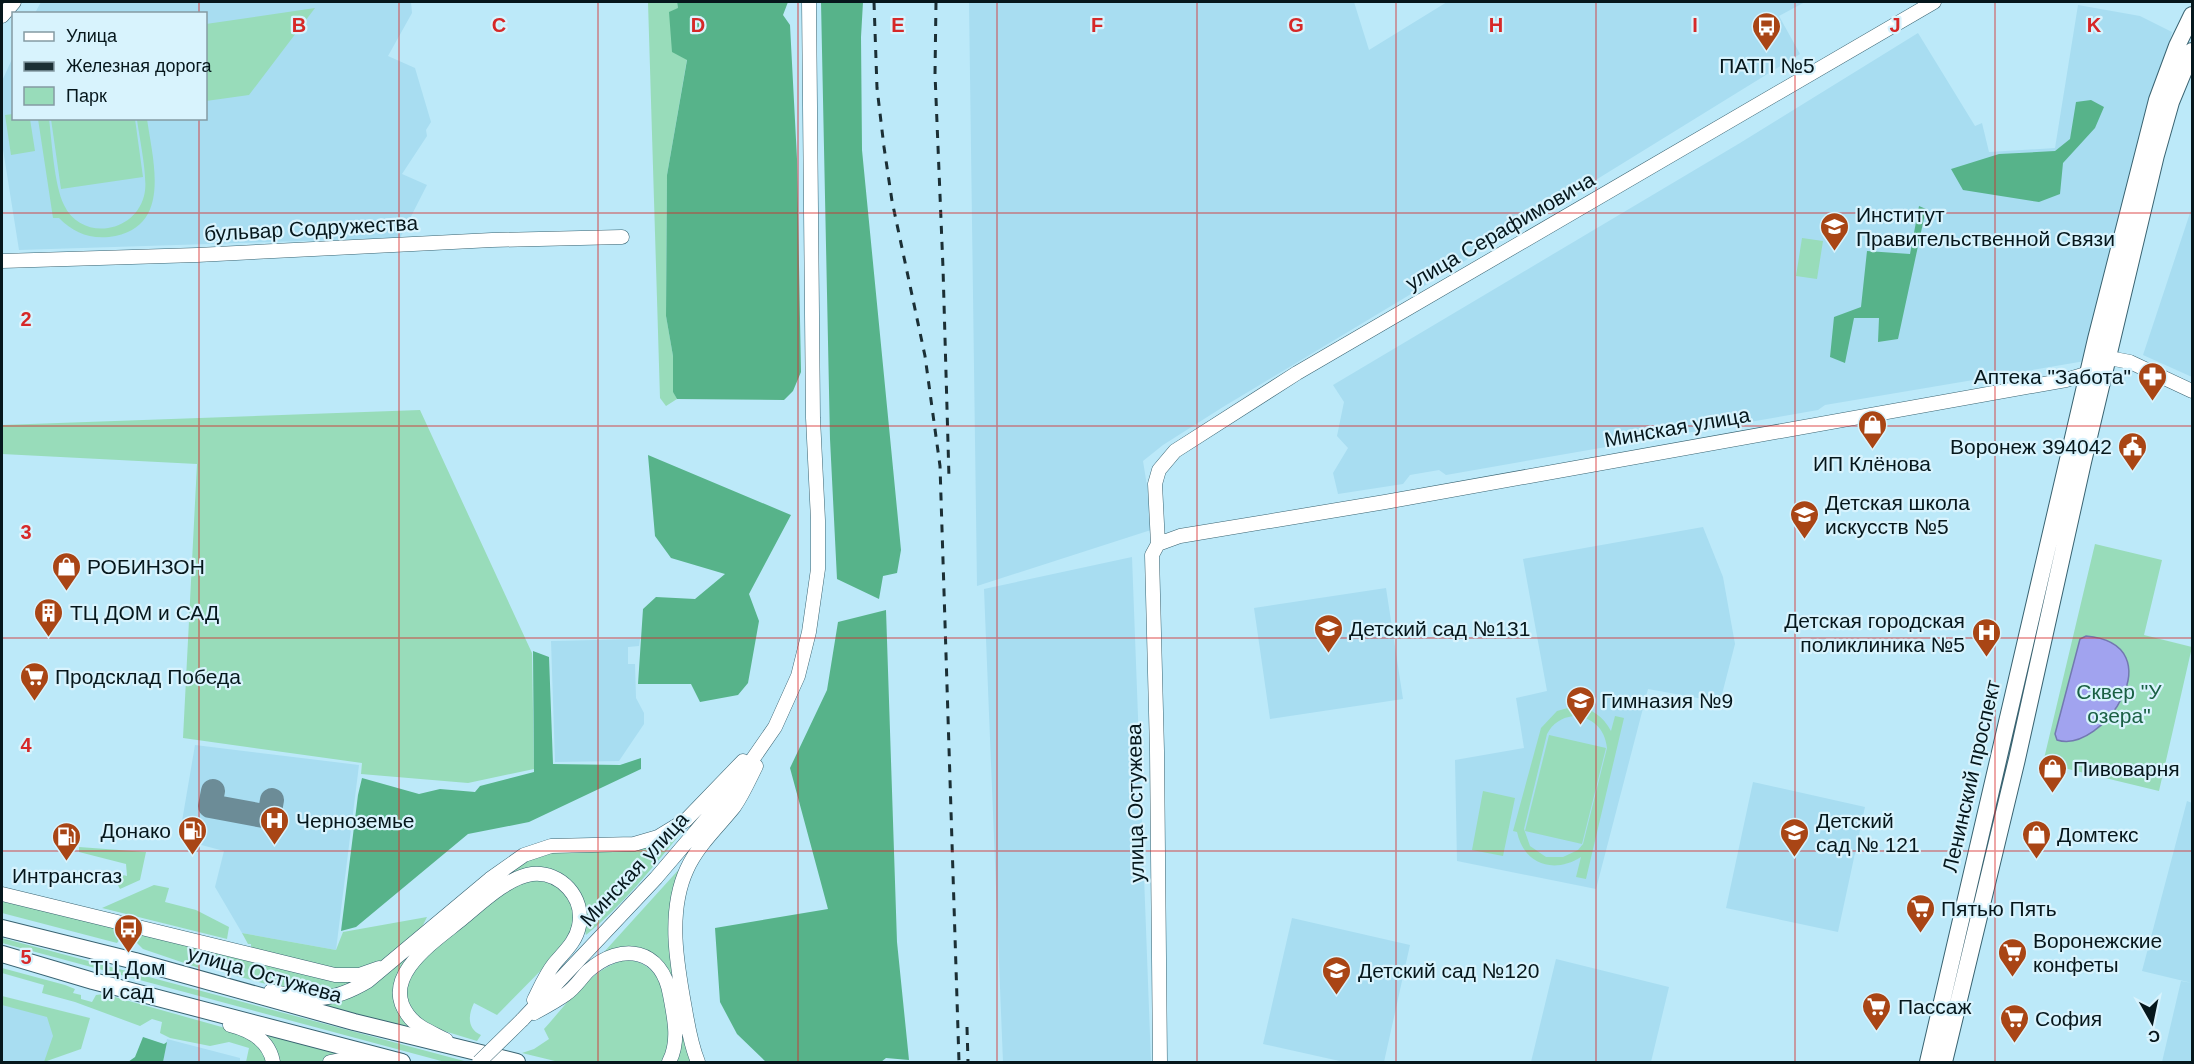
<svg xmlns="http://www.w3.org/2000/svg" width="2194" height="1064" viewBox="0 0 2194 1064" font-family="Helvetica,sans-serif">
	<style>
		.built { fill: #a8ddf1 }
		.green { fill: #98dcba; fill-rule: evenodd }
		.forest { fill: #57b38a }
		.water { fill: #a1a3ef; stroke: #7279b0; stroke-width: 1.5 }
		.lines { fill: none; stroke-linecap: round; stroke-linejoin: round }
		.taxiway { stroke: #6c8c97; stroke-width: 24 }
		.minor-casing { stroke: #396371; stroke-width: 15 }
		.major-casing { stroke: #396371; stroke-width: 18 }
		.minor { stroke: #fff; stroke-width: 14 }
		.major { stroke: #fff; stroke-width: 16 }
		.rail { stroke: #1b2f35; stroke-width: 3; stroke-dasharray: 8 8; stroke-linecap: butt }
		.minor-bridge-casing { stroke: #396371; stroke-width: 15; stroke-linecap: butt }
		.minor-bridge { stroke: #fff; stroke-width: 14 }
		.grid { fill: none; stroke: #d62828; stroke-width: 1.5; stroke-opacity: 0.55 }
		.labels { text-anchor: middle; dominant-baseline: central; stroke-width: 4.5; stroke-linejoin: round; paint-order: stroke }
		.poi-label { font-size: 21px; fill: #06171c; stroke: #d8f3fd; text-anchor: start }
		.street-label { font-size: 21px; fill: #06171c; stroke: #d8f3fd }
		.park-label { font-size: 21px; fill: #1a6044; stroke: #d8f3fd }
		.grid-label { font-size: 20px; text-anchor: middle; font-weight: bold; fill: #d62828; stroke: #d8f3fd; stroke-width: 4.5; stroke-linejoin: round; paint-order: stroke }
	</style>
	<rect width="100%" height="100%" fill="#bce9f9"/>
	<path class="built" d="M41,2H411L412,13L388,56L415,68L431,122L426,130L427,136L402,174L427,185L400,238L19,250L2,143V81L13,57L14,118H206V14L35,13Z
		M969,2H1354L1369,50L1447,2H1805L1779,16L1800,54L1411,294L1223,407L1163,445L1143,461L1154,529L977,586Z
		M2078,5L2140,16L2172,32L2085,361L1825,405L1818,410L1446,475L1439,470L1410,475L1403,484L1338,494L1333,473L1348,448L1337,436L1344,402L1333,385L1740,143L1918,33L1975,126L1982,123L1989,152L2055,148Z
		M2192,207V377L2143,355Z
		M1703,527L1723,577L1735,644L1720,702L1648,689L1596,889L1457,861L1455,760L1524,748L1516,698L1547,691L1523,559Z
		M1132,557L1151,1062H1003L984,589Z
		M1386,588L1403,699L1270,719L1254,608Z
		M640,639L639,646L628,647V664H635L636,698L644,713V724L619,761L555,762L551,641Z
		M195,745L359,765L336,950L242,933L215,887L224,851L179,839Z
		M1753,782L1865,807L1838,932L1726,908Z
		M2187,801L2192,803V983L2142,971Z
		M1292,918L1410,945L1384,1062H1344L1263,1044Z
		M1556,959L1669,987L1651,1062H1531Z
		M2181,981L2192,983V1062H2162Z
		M2,997L89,1019L46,1062H2Z
		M167,1039L240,1058V1062H163Z"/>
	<path class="green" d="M648,2H677L687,59L667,175L666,316L673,356V391L677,399L666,406L660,398Z
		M315,8L249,95L206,101V24Z
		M13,114L14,118L30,119L35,151L11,155L5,115Z
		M38,119H49C52,142 54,184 64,205C81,241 134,234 144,196C149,180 139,137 137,119H147C153,162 173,229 109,237C88,239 73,232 59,218H53Z
		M51,119H135L143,177L61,189Z
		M1802,238L1823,241L1817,279L1796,276Z
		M420,410L532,653L534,769L468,783L361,774L362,763L183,738L197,464L2,454V425Z
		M2095,544L2162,560L2144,635L2192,647L2159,791L2043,763Z
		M1575,706C1591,708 1603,716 1611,731L1615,716L1624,718L1586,879L1576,877L1581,857C1554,874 1524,865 1517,832L1513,831L1541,728L1557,711ZM1573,716C1592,717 1605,728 1607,748L1583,844L1578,850L1563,857H1546L1530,846L1524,829L1547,734C1553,723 1561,718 1573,716Z
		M1549,735L1606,748L1582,844L1525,831Z
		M1483,791L1515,798L1503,856L1472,850Z
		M680,831L682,832C652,868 622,906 586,935L573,885L513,874L397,985L423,1033L320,1004L333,1002L511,870L537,854Z
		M79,847L146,852L140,880L120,889L111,872L127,876L126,864L79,852Z
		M682,866L674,893L693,1062H677L680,1047L662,964L606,954L604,952Z
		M526,880L551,881L570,895L575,925L561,950L497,1015L474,1003C468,1015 467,1029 481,1035L477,1041L431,1027L409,1009L406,989L415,967L420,961L497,897Z
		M154,885L169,888L165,902L196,910L229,927L227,939L102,908Z
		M2,899L354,981L339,992H295L222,972L225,960L202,955L198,959L197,963L199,968L143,949L137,943L120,939L117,943L2,913Z
		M427,917L420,931L385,960L369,969L350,972L251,950V944H248L242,933L336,950L343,932Z
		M2,938L468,1062H445L2,943Z
		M625,960C664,961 669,1004 670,1035C670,1044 666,1054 664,1062H559L522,1053L534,1049L549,1039L544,1029C566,1005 591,968 625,960Z
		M2,968L65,985L75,989L73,993L81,995V999L92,1002L96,995L104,994L236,1031L260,1046L268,1062H246L249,1048L229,1042L210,1046L170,1038L160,1033L162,1022L152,1019L140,1026L75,1002L42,993L44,985L2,973Z
		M2,996L90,1018L81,1049L44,1062L53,1036L47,1017L2,1005Z
		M256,1030L347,1054L328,1058L320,1062H279Z"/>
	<path class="forest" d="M677,2H788L783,15L790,25L797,159L801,372L793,391L784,400L677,399L673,392V356L666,316L667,175L687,60L672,52L669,12L678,8Z
		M821,2H863L861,37L862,150L901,550L897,573L883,576L879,599L837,579L830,439Z
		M2091,100L2104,107L2095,128L2063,163L2060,194L2039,202L1963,190L1951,169L1999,154L2055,151L2070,139L2076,102Z
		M1919,206L1926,209L1898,339L1878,342L1879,318H1854L1845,363L1830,357L1834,317L1861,307L1867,251L1910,254Z
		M648,455L791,515L749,594L759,621L748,683L738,695L700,702L691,684H638L643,609L656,597L695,599L725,574L671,558L655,536Z
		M886,610L897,942L909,1060L886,1058L881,1062H766L737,1034L720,1002L715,928L828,909L790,768L827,690L838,622Z
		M533,651L549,657L553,764L620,765L641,758V769L529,822L468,834L356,927L341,931L358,795L362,778L419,794L440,789L475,792L480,786L534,772Z
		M143,1037L164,1044L167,1042L163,1062H128L135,1057Z"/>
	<path class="water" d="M2086,636C2176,644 2103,755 2057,740L2055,734L2080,639Z"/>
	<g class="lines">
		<path class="taxiway" d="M213,791L210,806L269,817L272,800"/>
		<defs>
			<path id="minor" d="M2,16L14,2
				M2,261L197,255L492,240L622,237
				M1158,544L1180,536L1385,502L2066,380L2089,373L2109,358L2130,362L2192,391
				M1158,544L1155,484L1159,470L1175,451L1297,373L1934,2
				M1158,544L1152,555L1157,751L1160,1062
				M2,894L335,975H359L379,968
				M271,991C313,1001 331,1003 368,981L490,879L524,855L551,846L634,844L658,837L686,820L743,761
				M534,1013C545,1007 556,1001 566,994C575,988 581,978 588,971C622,941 662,949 670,995C674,1017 680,1041 669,1062
				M522,1020L656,878L732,789L775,727L798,676L809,632L818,569V520L813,418L809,2
				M230,1025C250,1030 269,1040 273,1062
				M446,1040C433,1033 416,1027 408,1015C378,976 438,939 463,918C480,904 508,877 532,874C561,871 585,898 579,926C576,942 564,952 554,964C546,974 540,988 534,1000
				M330,1062L345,1059L377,1062
				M698,1062C691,1045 688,1027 685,1009C677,965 667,912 687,869C698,845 718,827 734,807C743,794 749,780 756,766"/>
			<path id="major" d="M2,928L135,961L354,1022L517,1062
				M2,954L93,981L402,1062
				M1928,1062L2096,339L2157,100L2177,46L2192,15
				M1944,1062L2017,759L2083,462L2156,155L2171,102L2192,51"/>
		</defs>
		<use href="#minor" class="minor-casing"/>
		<use href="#major" class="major-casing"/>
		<use href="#minor" class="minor"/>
		<use href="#major" class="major"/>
		<path class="rail" d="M874,2L877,88L884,147L892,201L925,356L940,466L959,1062
			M936,2L935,74L943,268L949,478
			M967,1027L968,1062"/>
		<defs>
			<path id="minor-bridge" d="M479,1062L522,1020"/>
		</defs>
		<use href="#minor-bridge" class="minor-bridge-casing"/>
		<use href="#minor-bridge" class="minor-bridge"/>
	</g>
	<path class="grid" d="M199,2V14M399,2V1062M598,2V1062M798,2V1062M997,2V1062M1197,2V1062M1396,2V1062M1596,2V1062M1795,2V1062M1995,2V1062M199,118V1062M2,213H2192M2,426H2192M2,638H2192M2,851H2192"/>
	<defs>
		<symbol id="bus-pin" viewBox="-11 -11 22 30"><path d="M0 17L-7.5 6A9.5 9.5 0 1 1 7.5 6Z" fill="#a94515" stroke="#d8f3fd"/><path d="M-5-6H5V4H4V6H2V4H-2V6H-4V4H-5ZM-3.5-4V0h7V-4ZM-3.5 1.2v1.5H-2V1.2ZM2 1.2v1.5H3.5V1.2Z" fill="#fff"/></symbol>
		<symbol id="university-pin" viewBox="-11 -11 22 30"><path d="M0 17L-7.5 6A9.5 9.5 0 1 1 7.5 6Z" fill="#a94515" stroke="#d8f3fd"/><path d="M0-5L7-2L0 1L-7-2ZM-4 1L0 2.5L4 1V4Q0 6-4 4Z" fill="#fff"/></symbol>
		<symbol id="pharmacy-pin" viewBox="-11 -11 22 30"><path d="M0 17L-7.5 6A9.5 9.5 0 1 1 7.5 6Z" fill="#a94515" stroke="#d8f3fd"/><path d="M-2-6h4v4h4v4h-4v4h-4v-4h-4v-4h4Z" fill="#fff"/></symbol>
		<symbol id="shop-pin" viewBox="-11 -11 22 30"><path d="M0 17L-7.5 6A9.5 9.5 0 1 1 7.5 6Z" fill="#a94515" stroke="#d8f3fd"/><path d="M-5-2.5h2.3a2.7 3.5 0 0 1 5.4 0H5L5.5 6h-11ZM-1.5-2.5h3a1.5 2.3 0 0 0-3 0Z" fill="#fff"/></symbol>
		<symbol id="civic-pin" viewBox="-11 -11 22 30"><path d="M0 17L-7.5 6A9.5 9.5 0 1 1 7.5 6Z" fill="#a94515" stroke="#d8f3fd"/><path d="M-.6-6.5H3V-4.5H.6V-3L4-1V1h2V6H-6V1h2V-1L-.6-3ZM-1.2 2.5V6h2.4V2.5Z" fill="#fff"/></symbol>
		<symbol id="school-pin" viewBox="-11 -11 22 30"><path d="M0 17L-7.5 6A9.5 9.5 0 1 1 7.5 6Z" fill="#a94515" stroke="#d8f3fd"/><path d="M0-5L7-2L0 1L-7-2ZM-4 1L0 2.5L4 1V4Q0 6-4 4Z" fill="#fff"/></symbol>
		<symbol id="building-pin" viewBox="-11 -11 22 30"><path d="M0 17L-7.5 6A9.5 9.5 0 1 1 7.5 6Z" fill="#a94515" stroke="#d8f3fd"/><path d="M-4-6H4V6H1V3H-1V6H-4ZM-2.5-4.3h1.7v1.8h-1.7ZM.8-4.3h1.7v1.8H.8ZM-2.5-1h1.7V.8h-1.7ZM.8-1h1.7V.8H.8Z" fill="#fff"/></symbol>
		<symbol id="hospital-pin" viewBox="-11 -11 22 30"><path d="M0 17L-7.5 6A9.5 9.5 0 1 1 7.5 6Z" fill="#a94515" stroke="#d8f3fd"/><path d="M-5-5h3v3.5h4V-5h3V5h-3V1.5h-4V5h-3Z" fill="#fff"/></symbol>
		<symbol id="supermarket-pin" viewBox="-11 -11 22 30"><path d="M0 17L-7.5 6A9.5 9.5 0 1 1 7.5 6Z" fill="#a94515" stroke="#d8f3fd"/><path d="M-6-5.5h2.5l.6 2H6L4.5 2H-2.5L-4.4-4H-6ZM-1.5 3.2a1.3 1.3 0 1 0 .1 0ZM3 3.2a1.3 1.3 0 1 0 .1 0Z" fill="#fff"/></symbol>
		<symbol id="fuel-pin" viewBox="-11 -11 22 30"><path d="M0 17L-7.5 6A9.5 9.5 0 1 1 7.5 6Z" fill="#a94515" stroke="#d8f3fd"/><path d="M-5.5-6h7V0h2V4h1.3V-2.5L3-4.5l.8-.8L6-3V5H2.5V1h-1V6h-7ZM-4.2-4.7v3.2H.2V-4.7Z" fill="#fff"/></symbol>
	</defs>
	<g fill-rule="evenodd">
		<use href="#bus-pin" x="1750" y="10" width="33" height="45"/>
		<use href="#university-pin" x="1818" y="210" width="33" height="45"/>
		<use href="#pharmacy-pin" x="2136" y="360" width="33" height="45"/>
		<use href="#shop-pin" x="1856" y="408" width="33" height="45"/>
		<use href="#civic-pin" x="2116" y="430" width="33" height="45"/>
		<use href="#school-pin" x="1788" y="498" width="33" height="45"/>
		<use href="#shop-pin" x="50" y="550" width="33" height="45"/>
		<use href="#building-pin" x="32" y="596" width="33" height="45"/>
		<use href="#school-pin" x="1312" y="612" width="33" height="45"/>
		<use href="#hospital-pin" x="1970" y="616" width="33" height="45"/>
		<use href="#supermarket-pin" x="18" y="660" width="33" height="45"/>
		<use href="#school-pin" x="1564" y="684" width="33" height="45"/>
		<use href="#shop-pin" x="2036" y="752" width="33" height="45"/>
		<use href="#hospital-pin" x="258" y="804" width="33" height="45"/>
		<use href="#fuel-pin" x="176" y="814" width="33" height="45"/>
		<use href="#school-pin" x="1778" y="816" width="33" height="45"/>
		<use href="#shop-pin" x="2020" y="818" width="33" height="45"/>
		<use href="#fuel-pin" x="50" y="820" width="33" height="45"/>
		<use href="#supermarket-pin" x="1904" y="892" width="33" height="45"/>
		<use href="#bus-pin" x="112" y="912" width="33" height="45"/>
		<use href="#supermarket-pin" x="1996" y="936" width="33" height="45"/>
		<use href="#school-pin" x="1320" y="954" width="33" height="45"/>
		<use href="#supermarket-pin" x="1860" y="990" width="33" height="45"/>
		<use href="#supermarket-pin" x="1998" y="1002" width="33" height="45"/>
	</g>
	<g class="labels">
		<g class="poi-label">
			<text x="1767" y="65" text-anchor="middle">ПАТП №5</text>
			<text x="1856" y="214">Институт<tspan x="1856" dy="24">Правительственной Связи</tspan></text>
			<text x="2131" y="376" text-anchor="end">Аптека "Забота"</text>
			<text x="2112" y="446" text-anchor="end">Воронеж 394042</text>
			<text x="1872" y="463" text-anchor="middle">ИП Клёнова</text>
			<text x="1825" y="502">Детская школа<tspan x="1825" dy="24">искусств №5</tspan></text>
			<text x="87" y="566">РОБИНЗОН</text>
			<text x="70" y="612">ТЦ ДОМ и САД</text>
			<text x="1965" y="620" text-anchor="end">Детская городская<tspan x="1965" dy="24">поликлиника №5</tspan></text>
			<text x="1349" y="628">Детский сад №131</text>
			<text x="55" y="676">Продсклад Победа</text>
			<text x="1601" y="700">Гимназия №9</text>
			<text x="2073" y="768">Пивоварня</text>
			<text x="296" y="820">Черноземье</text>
			<text x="1816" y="820">Детский<tspan x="1816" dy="24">сад № 121</tspan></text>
			<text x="171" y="830" text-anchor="end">Донако</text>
			<text x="2057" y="834">Домтекс</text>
			<text x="67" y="875" text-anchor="middle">Интрансгаз</text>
			<text x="1941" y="908">Пятью Пять</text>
			<text x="2033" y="940">Воронежские<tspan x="2033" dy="24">конфеты</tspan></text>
			<text x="128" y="967" text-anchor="middle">ТЦ Дом<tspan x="128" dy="24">и сад</tspan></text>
			<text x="1358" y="970">Детский сад №120</text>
			<text x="1898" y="1006">Пассаж</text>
			<text x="2035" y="1018">София</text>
		</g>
		<g class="street-label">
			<text transform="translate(311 228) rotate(-3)">бульвар Содружества</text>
			<text transform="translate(1500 231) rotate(-30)">улица Серафимовича</text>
			<text transform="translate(1677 427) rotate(-10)">Минская улица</text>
			<text transform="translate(1971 776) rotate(-77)">Ленинский проспект</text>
			<text transform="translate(1135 803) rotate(-91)">улица Остужева</text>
			<text transform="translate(634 869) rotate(-47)">Минская улица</text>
			<text transform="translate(265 974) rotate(16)">улица Остужева</text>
		</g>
		<g class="park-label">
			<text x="2119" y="691">Сквер "У<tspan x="2119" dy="24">озера"</tspan></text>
		</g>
	</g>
	<g class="grid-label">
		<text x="299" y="32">B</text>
		<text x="499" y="32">C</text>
		<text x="698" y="32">D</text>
		<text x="898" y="32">E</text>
		<text x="1097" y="32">F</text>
		<text x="1296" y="32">G</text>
		<text x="1496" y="32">H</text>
		<text x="1695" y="32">I</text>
		<text x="1895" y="32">J</text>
		<text x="2094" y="32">K</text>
		<text x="26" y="326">2</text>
		<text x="26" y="539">3</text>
		<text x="26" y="752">4</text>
		<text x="26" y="964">5</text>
	</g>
	<rect width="2194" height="1064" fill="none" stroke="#06171c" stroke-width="6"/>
	<rect x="12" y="12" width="195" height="108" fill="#d8f3fd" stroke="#849ba3" stroke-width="1.5"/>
	<rect x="24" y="32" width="30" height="9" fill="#ffffff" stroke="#849ba3" stroke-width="1.5"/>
	<text x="66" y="42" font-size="18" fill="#06171c">Улица</text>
	<rect x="24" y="62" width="30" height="9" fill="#1b2f35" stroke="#849ba3" stroke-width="1.5"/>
	<text x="66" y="72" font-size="18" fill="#06171c">Железная дорога</text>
	<rect x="24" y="87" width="30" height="18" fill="#98dcba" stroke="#849ba3" stroke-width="1.5"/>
	<text x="66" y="102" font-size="18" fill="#06171c">Парк</text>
	<g transform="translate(2152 1022) rotate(171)" stroke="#d8f3fd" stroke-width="4.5" paint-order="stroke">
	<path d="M0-4.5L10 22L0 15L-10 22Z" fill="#06171c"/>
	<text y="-9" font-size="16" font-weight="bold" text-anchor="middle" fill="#06171c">С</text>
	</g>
</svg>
